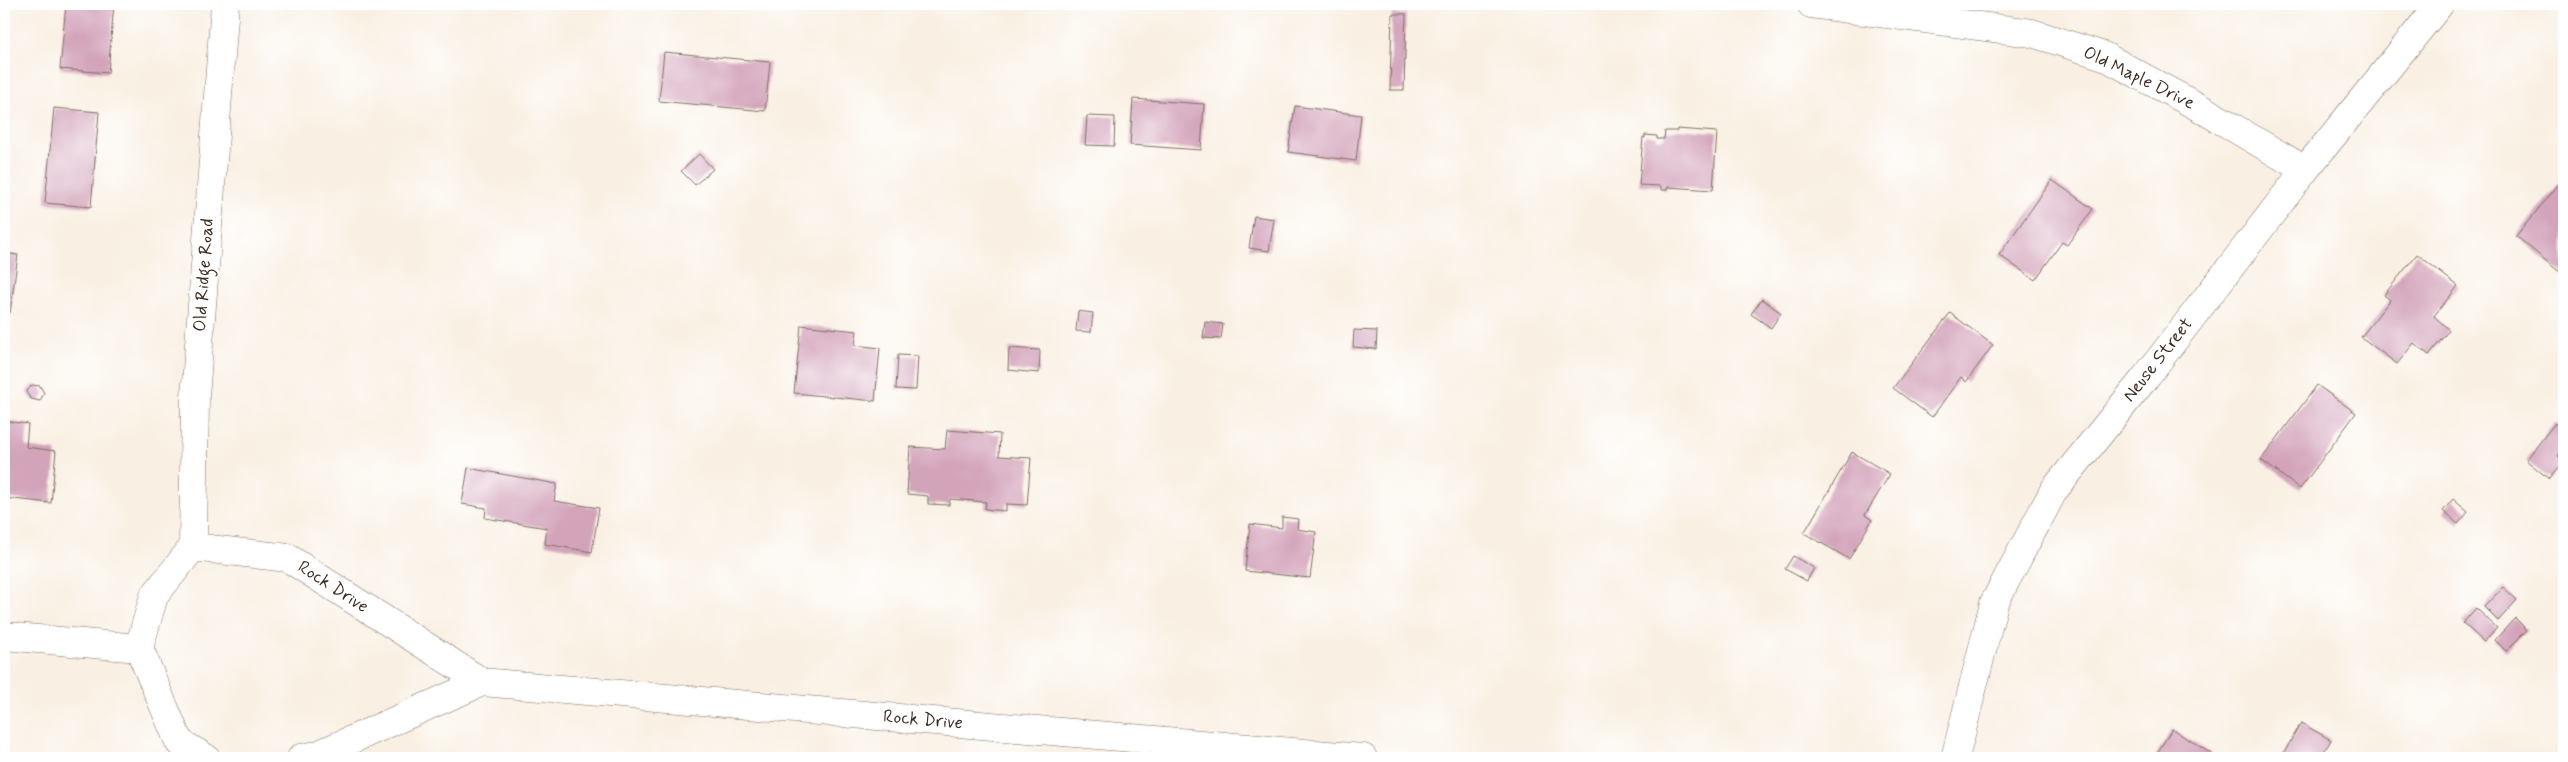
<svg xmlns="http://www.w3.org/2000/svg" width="2568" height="762" viewBox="0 0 2568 762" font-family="Mynerve,sans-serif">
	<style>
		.building { fill: #d3a3ba }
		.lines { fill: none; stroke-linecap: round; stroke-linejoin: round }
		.street-casing { stroke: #7e6f63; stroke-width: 29 }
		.street { stroke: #fff; stroke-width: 28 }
		.labels { text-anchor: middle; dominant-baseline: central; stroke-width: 5; stroke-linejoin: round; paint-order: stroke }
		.street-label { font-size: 18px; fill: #3b2a1e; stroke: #fff }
	</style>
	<rect width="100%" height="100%" fill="#fff"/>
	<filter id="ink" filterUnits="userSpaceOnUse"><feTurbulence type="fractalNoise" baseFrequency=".02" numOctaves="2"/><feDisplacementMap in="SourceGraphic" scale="10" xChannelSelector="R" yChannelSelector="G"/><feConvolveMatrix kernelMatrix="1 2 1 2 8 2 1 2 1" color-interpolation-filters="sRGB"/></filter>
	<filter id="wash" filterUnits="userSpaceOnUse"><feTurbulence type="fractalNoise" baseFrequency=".0096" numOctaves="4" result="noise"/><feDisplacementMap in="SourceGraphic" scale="20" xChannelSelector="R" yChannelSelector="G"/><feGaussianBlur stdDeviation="1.12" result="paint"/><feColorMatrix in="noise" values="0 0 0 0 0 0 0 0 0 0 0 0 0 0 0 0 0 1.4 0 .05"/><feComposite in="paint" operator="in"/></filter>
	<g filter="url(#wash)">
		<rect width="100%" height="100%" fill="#f9f0e3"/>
		<g id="blocks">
			<path class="building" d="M66,4H114L108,73L60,69Z
				M1392,14H1406L1404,90H1390Z
				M664,52L770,62L765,111L659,101Z
				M1133,99L1204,104L1201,150L1130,145Z
				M1295,106L1361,115L1356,161L1288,152Z
				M54,108L99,112L91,207L45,203Z
				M1087,116L1115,117L1114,146L1085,145Z
				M1677,129L1717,132L1713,190L1668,187L1667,190H1661V186L1639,185L1643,137L1645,138V135L1657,136V139H1664L1665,131H1677Z
				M699,154L713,169L695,185L681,171Z
				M2564,178V271L2562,274L2516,236Z
				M2052,180L2093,209L2067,245L2062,242L2035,280L1999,255Z
				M1254,216L1274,219L1269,251L1249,248Z
				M4,253L18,255L10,313H4Z
				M2417,254L2458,286L2434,316L2449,330L2429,355L2414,343L2397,364L2361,337L2390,300L2384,295Z
				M1762,299L1781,313L1771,328L1751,314Z
				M1078,311L1093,313L1091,332L1076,331Z
				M1950,313L1993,345L1966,382L1961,377L1932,417L1893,388Z
				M1205,322L1223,324L1221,339L1203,338Z
				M801,325L857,331L855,345L880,348L875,401L794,393Z
				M1354,330L1377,331L1376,349L1353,347Z
				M1009,348L1040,350L1039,373L1008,370Z
				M898,355L918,356L916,390L896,389Z
				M32,385L40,386L44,393L40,401L31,399L26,392Z
				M2317,385L2356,413L2300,489L2261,460Z
				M5,421L28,424L26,447L56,451L51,503L4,498Z
				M2555,423L2564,431V447L2558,456L2564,461L2549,479L2526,460Z
				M947,430L1000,434L999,456L1031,458L1027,505L1006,504V511L985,509L986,502L950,499L949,505L928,504V496L907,494L910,447L945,449Z
				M1852,452L1890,474L1865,515L1872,520L1849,559L1804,533Z
				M468,468L557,484L554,501L599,508L592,552L545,544L547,528L485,518L486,508L462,504Z
				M2453,499L2468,512L2458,524L2443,511Z
				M1282,517L1298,519L1297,529L1316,532L1310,578L1245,571L1250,524L1282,528Z
				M1793,556L1814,568L1807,581L1785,569Z
				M2503,587L2517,600L2498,621L2484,607Z
				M2476,608L2497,628L2484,642L2463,623Z
				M2515,618L2527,630L2506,651L2495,640Z
				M2301,723L2331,740L2320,758H2281Z
				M2172,729L2215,756L2218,758H2154Z"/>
		</g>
	</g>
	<g filter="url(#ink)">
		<use href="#blocks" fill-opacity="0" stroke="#7e6f63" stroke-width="1"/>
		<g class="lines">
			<defs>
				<path id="street" d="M1811,4L2032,33L2104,56L2202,109L2305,170
					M193,547L288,558L482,682L1363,758
					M193,547L195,397L225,4
					M193,547L154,596L139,648L179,742L206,758
					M4,636L139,648
					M301,758L317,755L482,682
					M1955,758L1994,603L2054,490L2145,378L2305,170L2440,4"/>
			</defs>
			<use href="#street" class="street-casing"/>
			<use href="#street" class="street"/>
		</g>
	</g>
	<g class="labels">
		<g class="street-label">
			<text transform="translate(2139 78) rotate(26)">Old Maple Drive</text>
			<text transform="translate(204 275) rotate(-86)">Old Ridge Road</text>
			<text transform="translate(2158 360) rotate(-52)">Neuse Street</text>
			<text transform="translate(333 587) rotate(33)">Rock Drive</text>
			<text transform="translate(923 720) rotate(5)">Rock Drive</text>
		</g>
	</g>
	<rect width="2568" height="762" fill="none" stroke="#fff" stroke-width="20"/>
</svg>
